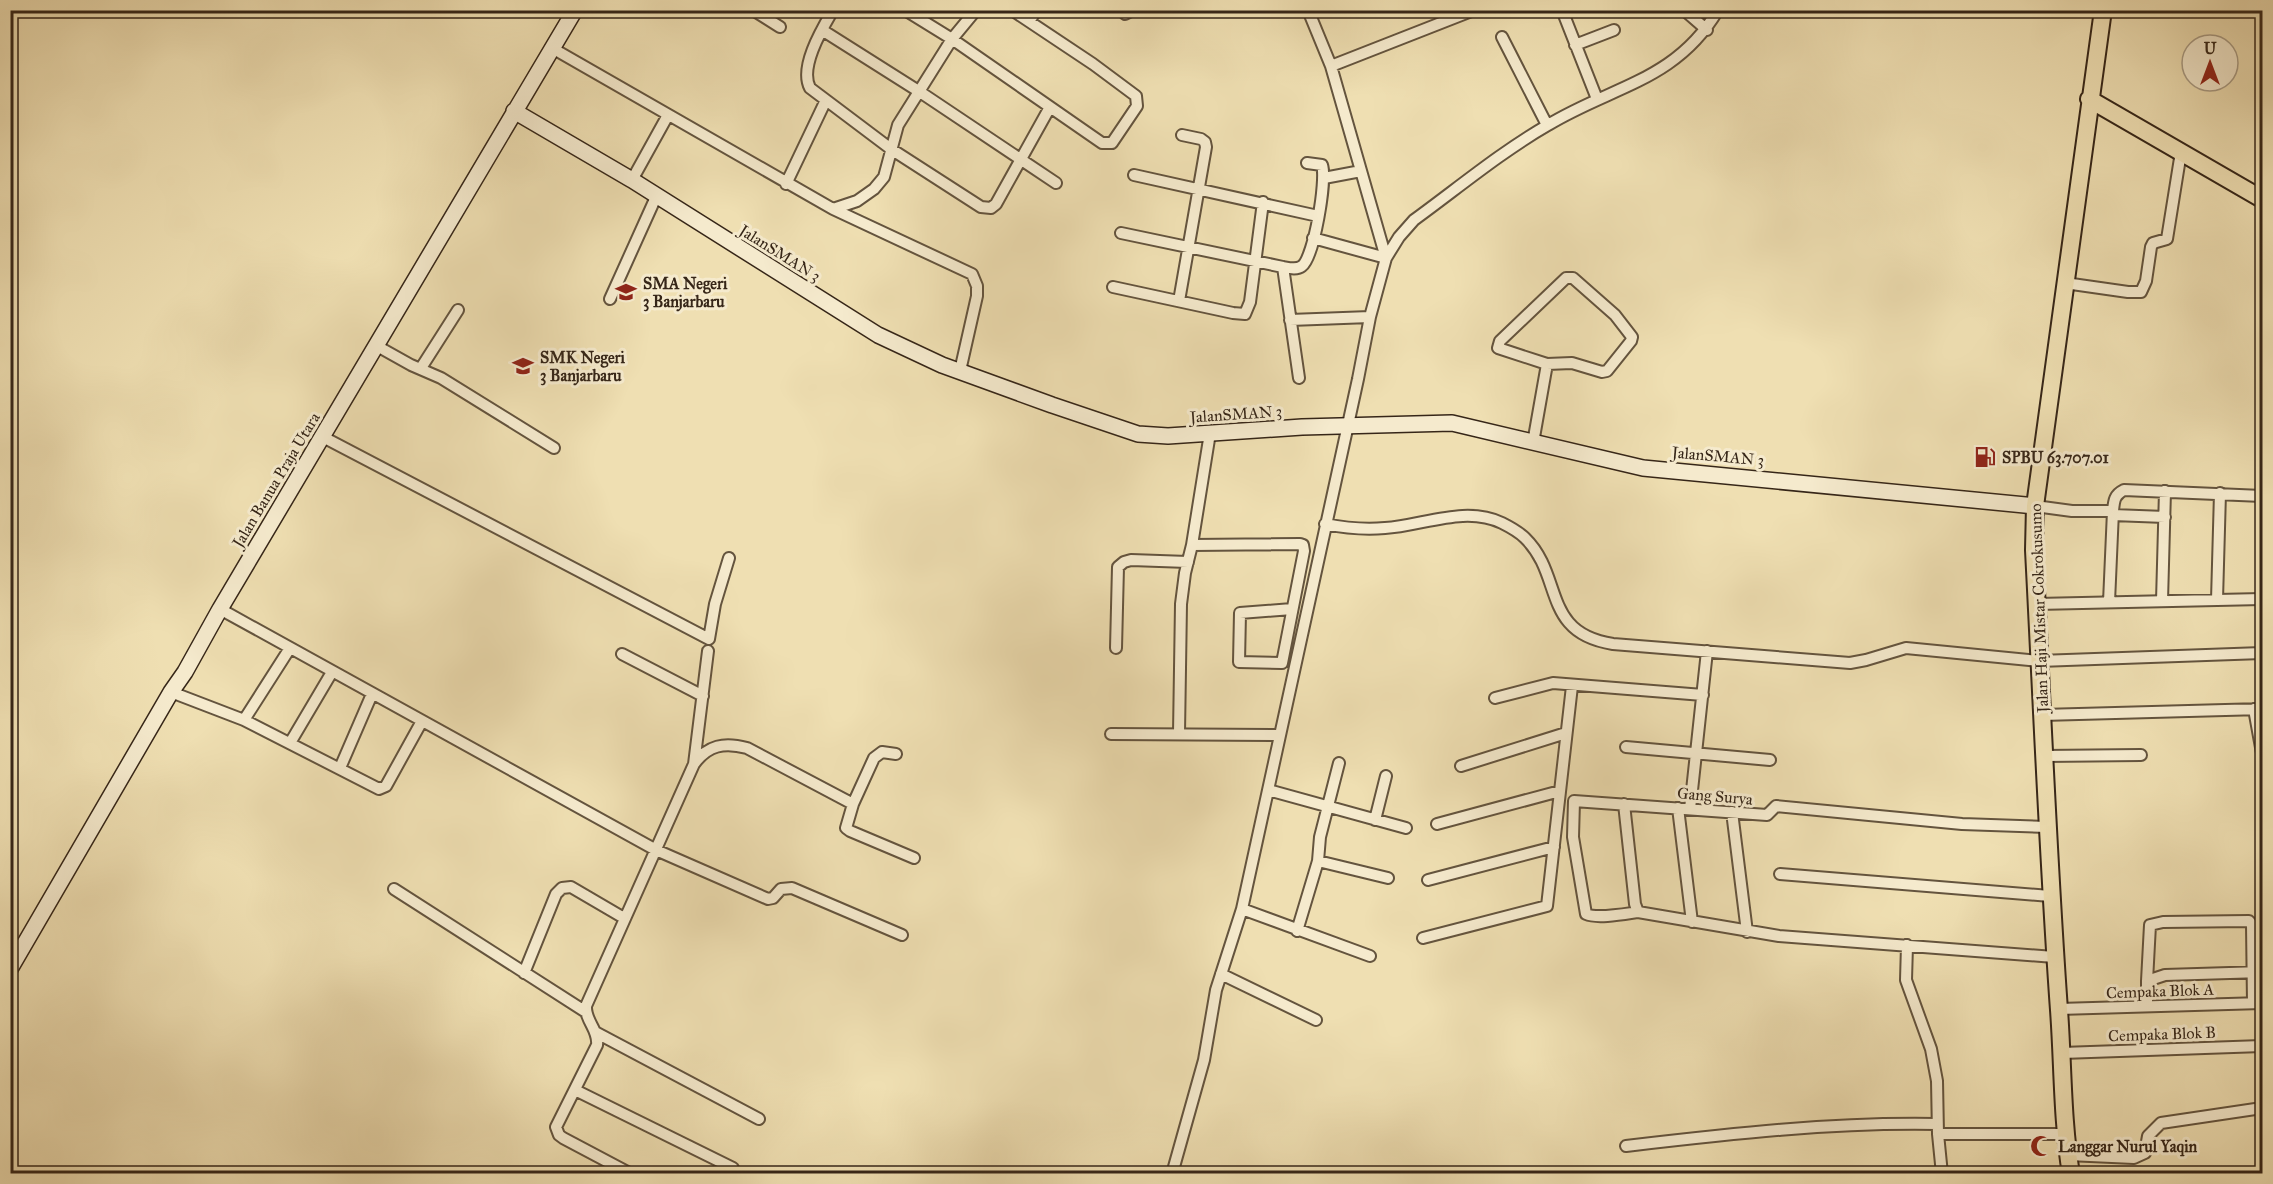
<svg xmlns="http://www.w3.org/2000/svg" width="2273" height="1184" viewBox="0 0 2273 1184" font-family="'IM FELL Great Primer',serif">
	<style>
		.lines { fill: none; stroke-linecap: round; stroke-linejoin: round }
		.street-casing { stroke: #64543e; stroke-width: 14 }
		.secondary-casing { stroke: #362618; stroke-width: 18 }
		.primary-casing { stroke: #362618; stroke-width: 20 }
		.street { stroke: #f5eacd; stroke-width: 10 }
		.secondary { stroke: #f5eacd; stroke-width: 15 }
		.primary { stroke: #efdfb2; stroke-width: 16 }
		.labels { text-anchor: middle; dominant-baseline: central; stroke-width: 6; stroke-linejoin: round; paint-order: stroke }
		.street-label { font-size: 16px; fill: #362618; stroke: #f5eacd }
		.poi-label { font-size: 16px; font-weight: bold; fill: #362618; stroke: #f5eacd; text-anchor: start }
	</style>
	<rect width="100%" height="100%" fill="#efdfb2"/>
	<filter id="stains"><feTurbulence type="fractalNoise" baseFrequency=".00333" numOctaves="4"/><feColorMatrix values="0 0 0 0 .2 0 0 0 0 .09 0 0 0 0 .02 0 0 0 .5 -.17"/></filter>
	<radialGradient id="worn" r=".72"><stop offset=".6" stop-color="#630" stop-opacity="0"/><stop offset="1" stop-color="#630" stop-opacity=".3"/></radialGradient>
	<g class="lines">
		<defs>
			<path id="street" d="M753,10L780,27
				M833,10C822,29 799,67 810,88L891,149L981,207L991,208L996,204L1050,107
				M905,10L952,39L1102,143H1112L1137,106L1136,96L1093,64L1012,10
				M1308,10L1331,66L1386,258
				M1562,10L1597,99
				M1684,10L1707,30
				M1125,14L1133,10
				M1029,21L1037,10
				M822,30L920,92L1056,183
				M1502,37L1547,125
				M1575,45L1614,30
				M552,48L833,209L857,201L874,189L884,177L898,125L952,39L976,10
				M1331,66L1474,10
				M1134,175L1318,216
				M1324,178L1361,171
				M632,180L668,115
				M786,184L826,100
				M833,209L972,274L977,286V296L960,371
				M1121,233L1283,267C1289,268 1297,270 1302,266C1314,257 1327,180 1322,165L1307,163
				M1313,238L1386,258
				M1283,267L1299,378
				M1566,278H1573L1615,315L1632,337L1631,341L1607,371L1602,372L1572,363L1547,364L1498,348L1500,341Z
				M2065,283L2128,292H2141L2146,281L2151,247L2153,243L2167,239L2181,152
				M1113,287L1233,313L1245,314L1250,302L1263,202
				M610,299L656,197
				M1179,301L1206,147L1205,142L1201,139L1182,135
				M1290,320L1370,317
				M377,346L411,365L441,378L554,448
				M421,368L458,310
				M323,437L709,639L715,604L729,558
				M1533,443L1547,364
				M2035,506L2072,511H2113C2114,501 2114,495 2124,490L2262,496
				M2113,515L2165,517
				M1325,524C1345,528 1364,530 1385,528C1422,526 1465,505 1502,523C1510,527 1519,532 1525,538C1564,576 1541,633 1613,644L1850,663L1866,660L1906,648L2039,661L2262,653
				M1192,545L1300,544L1303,545L1304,551L1282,663L1239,662L1240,613L1292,609
				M2217,600L2220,493
				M2162,601L2165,491
				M2109,602L2113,511
				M2037,604L2262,599
				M220,609L656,850L768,899L773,898L781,889L792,888L902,935
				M1116,648L1118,567L1124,562L1131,560L1188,562
				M622,654L703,696
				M171,692L244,720L379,789L386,786L422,721
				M1495,698L1553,683L1703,695
				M2254,709L2262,753
				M2042,715L2262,709
				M244,720L290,648
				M1179,733L1181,604L1185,573L1192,545L1210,433
				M1111,734L1279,735
				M290,743L332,672
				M1626,747L1770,760
				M2044,756L2141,755
				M694,764L708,651
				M1461,766L1566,733
				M340,768L372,694
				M1268,790L1406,828
				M853,804L874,758L882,752L896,754
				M1624,804L1635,904L1638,912L1779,936L2054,957
				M1678,808L1692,922
				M1690,809L1707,651
				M1732,812L1747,932
				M1375,820L1386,776
				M1437,824L1560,791
				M1318,861L1388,878
				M1780,874L2050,896
				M1428,880L1554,847
				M394,889L586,1012
				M1242,909L1370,956
				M1638,912C1624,914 1597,919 1586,914L1573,837L1574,801L1767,815L1776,806L1962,824L2047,827
				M1297,931L1318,861L1320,837L1339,763
				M1423,938L1547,906L1572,686
				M1907,945L1906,980L1931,1049L1937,1081L1938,1134L1942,1174
				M524,973L556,894L562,888L571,887L624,918
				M1221,974L1316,1020
				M2147,981L2150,925L2163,922L2249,921L2252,925L2253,1003
				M2147,1006V981L2165,975L2262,972
				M2059,1009L2262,1003
				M595,1032L759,1119
				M2062,1053L2262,1046
				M575,1090L733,1168
				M1938,1134H2066
				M1626,1146C1729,1134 1833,1122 1937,1124
				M2068,1155L2134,1158L2145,1153L2148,1136L2161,1123L2262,1108
				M631,1174L563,1138L559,1135L556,1127L597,1045C599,1030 585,1021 586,1006L694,764C708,745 724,742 747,748L853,804L846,828L850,831L914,858
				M1172,1174L1204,1060L1216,990L1242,909L1358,379L1370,317L1386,258L1399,237L1414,220C1458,188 1501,152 1548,125C1612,86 1676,81 1718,10"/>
			<path id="secondary" d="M514,111L632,180L878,335L942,365L1052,405L1138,434L1168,436L1302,427L1452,423L1643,468L2035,506
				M10,969L171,692L185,672L220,609L575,10"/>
			<path id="primary" d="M2089,99L2262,199
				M2071,1174C2062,1120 2063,1064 2059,1010C2048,857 2042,704 2034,550L2035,506L2103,10"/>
		</defs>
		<use href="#street" class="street-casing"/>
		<use href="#secondary" class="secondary-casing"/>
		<use href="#primary" class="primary-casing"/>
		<use href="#street" class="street"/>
		<use href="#secondary" class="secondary"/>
		<use href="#primary" class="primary"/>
	</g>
	<defs>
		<symbol id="school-bare" viewBox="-9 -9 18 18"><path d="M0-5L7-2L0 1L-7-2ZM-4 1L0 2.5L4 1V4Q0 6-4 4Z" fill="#8f2418" stroke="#f5eacd" stroke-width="2.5" paint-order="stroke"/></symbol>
		<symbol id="fuel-bare" viewBox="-9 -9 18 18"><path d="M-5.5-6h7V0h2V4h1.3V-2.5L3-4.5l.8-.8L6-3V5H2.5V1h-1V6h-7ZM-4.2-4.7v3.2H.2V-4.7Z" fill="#8f2418" stroke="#f5eacd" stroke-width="2.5" paint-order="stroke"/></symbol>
		<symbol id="mosque-bare" viewBox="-9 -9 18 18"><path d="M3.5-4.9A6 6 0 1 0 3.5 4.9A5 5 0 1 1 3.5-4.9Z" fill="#8f2418" stroke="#f5eacd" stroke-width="2.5" paint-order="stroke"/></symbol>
	</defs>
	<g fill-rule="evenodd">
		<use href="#school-bare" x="611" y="277" width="30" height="30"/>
		<use href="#school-bare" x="508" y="351" width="30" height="30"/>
		<use href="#fuel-bare" x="1970" y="442" width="30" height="30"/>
		<use href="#mosque-bare" x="2026" y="1131" width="30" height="30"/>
	</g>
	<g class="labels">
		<g class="street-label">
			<text transform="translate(780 253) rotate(32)">JalanSMAN 3</text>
			<text transform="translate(1236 414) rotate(-4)">JalanSMAN 3</text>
			<text transform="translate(1718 456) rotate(5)">JalanSMAN 3</text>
			<text transform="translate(276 480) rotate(-59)">Jalan Banua Praja Utara</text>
			<text transform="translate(2039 608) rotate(-92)">Jalan Haji Mistar Cokrokusumo</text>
			<text transform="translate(1715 796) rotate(5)">Gang Surya</text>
			<text transform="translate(2160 991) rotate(-2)">Cempaka Blok A</text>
			<text transform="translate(2162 1034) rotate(-2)">Cempaka Blok B</text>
		</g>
		<g class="poi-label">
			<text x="643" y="283">SMA Negeri<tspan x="643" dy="18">3 Banjarbaru</tspan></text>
			<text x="540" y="357">SMK Negeri<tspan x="540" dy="18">3 Banjarbaru</tspan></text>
			<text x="2002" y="457">SPBU 63.707.01</text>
			<text x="2058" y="1146">Langgar Nurul Yaqin</text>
		</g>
	</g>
	<rect width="2273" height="1184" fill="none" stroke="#efdfb2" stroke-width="36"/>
	<rect x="12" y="12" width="2249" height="1160" fill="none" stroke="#362618" stroke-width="3"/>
	<rect x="18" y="18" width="2237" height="1148" fill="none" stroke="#362618" stroke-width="1.5"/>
	<g transform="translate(2210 63)"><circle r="28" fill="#f5eacd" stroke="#a99c85" stroke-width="1.5"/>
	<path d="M0-4.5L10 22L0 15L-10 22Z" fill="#8f2418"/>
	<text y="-9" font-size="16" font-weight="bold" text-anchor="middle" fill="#362618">U</text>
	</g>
	<rect width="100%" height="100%" filter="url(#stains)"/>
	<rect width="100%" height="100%" fill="url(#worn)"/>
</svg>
